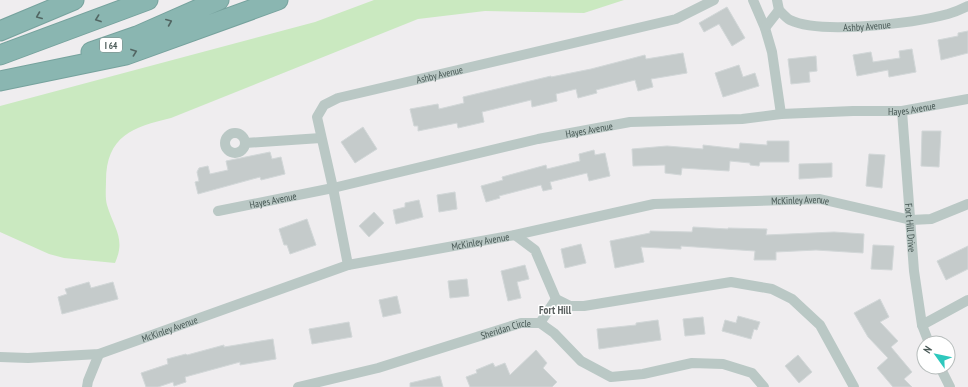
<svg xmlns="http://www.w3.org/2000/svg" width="968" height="387" viewBox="0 0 968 387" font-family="'PT Sans Narrow',sans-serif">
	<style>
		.green { fill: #cae9c0 }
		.building { fill: #c5cbcb; stroke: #d2d7d8 }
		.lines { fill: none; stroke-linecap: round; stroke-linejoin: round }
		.motorway-casing { stroke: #76a29d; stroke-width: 21 }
		.minor { stroke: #bac8c5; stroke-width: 10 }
		.motorway { stroke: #8ab6b1; stroke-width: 19 }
		.oneway { stroke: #526663 }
		.labels { text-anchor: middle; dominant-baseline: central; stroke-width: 3; stroke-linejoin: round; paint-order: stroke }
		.shield { fill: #fff; stroke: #7f8a88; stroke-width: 1 }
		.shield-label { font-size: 9px; font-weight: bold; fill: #485855 }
		.street-label { font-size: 10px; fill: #485855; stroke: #fff }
		.neighbourhood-label { font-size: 11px; font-weight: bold; fill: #5b6160; stroke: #fff }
	</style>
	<rect width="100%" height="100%" fill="#efedef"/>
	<path class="green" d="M374,0H624L584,13L485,11L418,19L171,118C133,127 106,136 106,181C106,188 105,198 107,205C114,229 126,238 115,263L64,258L49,254L0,232V106L315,22Z"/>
	<path class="building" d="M727,7L745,38L732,46L719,24L704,32L699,23Z
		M968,31V53L941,60L938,40L958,36V33Z
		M912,49L916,72L889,77L888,70L857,76L853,55L871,52L873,62L900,58L899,51Z
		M683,53L687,73L651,79L653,87L638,91L635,80L596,90L597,93L578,98L576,89L556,94L557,101L532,107L531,100L482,112L484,122L458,128L457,123L418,131V126H414L410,109L438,104L439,109L464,103L463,97L551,76V77L591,69L645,55L646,59Z
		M816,56L817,71L809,72L810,82L791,84L788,59Z
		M739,65L743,77L755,73L759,86L723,97L715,73Z
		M363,127L377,149L355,163L341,142Z
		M922,131H941L939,167L921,166Z
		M767,141H789V162H760L759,166L750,165V163L730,161L729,171L682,168L681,175L665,173V165L633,166L632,149L667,146L703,149V145L739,149L740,143L767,145Z
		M594,150L595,155L605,153L610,176L589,181L587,173L550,182L552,189L543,191L541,185L499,196L500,198L486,202L481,186L503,180L502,177L546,165L547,169L580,161L579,154Z
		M270,152L272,159L281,157L285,174L261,180L260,177L198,194L195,182L199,181L197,172L199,168L208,166L210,174L228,170L226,161Z
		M869,154L885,155L882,188L866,186Z
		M832,163V177L799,179V164Z
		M455,192L457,209L439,212L437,195Z
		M419,200L423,217L396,224L393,210L405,207V203Z
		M374,212L384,223L369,237L359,226Z
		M307,219L316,245L290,254L287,245H284L279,229Z
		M693,227L728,229V228L767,229L766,235L834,232L864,234L863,253L816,250L776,252V260H754L755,251L681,246V249L641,247L644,262L615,268L610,241L650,233V231L692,232Z
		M581,244L586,263L565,268L561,249Z
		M873,245L894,246L892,270L871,269Z
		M968,246V269L946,280L937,261Z
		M525,265L529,279L517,282L521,298L508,301L501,271Z
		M467,279L469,296L450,298L448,281Z
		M89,282L91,288L113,282L118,299L62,314L58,297L67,294L65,289Z
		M397,296L401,313L383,317L379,300Z
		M880,299L889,317L880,322L898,341L891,347L912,372L904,379L912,387H893L877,368L888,358L868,337L854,313Z
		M738,316L760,322L757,330L754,329L751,339L722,331L725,320L736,323Z
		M703,317L705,334L685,336L683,319Z
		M658,320L661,340L599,349L597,329L636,325V323Z
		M349,322L352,337L312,344L309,329Z
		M273,339L276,359L240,365V362L185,377L186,382L174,386L173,382L158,387H146L141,373L168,364L167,359L186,354L187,355L224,345V347Z
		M536,350L547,363L543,368L557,382L552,387H470L466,377L477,373L476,370L493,363L495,367L505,363L510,375Z
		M798,355L812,372L799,383L785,366Z
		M440,376L443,387H410V383Z"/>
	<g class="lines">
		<defs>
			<path id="motorway" d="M0,31L74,0
				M91,52L137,36L219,0
				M0,55L148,0
				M0,81L126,55L278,0"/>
		</defs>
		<use href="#motorway" class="motorway-casing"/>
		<g class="minor">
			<path d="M753,0L765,28L772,52L781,114"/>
			<path id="s1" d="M777,0L779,10C782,13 786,18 790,20C821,35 914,23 948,14C955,12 962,9 968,6"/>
			<path d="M765,28L779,10"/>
			<path id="s2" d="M902,111L914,271L922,325L929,343"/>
			<circle cx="235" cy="143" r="10"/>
			<path d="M245,143L321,138"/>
			<path id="s3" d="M218,211L333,188L538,139L630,122L742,119L781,114L853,111H902L968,99"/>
			<path d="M515,235L535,250L556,299L570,306H584L731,282L772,289L792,299L820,325L854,387"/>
			<path id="s4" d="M348,265L333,188L317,117L324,105L338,98L676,19L714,0"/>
			<path d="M540,323L556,299"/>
			<path d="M922,325L968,300"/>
			<path id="s5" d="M0,357L28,358L99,354L348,265L515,235L654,204L820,199L911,220L931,219L968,204"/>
			<path d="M940,367L950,387"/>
			<path d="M87,387L88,381L99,354"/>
			<path id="s6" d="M298,387L378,368L521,323H540L554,333L581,361L611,377L643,374L692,363L723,364L752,373L764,387"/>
		</g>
		<use href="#motorway" class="motorway"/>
	</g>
	<defs><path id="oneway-chevron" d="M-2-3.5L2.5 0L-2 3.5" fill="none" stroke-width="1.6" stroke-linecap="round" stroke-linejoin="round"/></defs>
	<g class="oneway">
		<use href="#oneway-chevron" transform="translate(39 16) rotate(158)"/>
		<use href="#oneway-chevron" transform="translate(98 19) rotate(160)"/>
		<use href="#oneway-chevron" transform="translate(169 22) rotate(-23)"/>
		<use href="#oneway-chevron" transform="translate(134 52) rotate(-20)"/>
	</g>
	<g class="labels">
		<rect class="shield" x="100" y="38" width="22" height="14" rx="3"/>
		<g class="shield-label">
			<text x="111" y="45">I 64</text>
		</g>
		<g class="street-label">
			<text stroke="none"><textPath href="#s1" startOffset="103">Ashby Avenue</textPath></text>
			<text stroke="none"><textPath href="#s4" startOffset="285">Ashby Avenue</textPath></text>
			<text stroke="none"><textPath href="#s3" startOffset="704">Hayes Avenue</textPath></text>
			<text stroke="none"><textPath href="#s3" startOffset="380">Hayes Avenue</textPath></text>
			<text stroke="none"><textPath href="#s3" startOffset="56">Hayes Avenue</textPath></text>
			<text stroke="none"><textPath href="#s5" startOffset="822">McKinley Avenue</textPath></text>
			<text stroke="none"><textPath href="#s2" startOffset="117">Fort Hill Drive</textPath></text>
			<text stroke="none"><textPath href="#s5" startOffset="498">McKinley Avenue</textPath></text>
			<text stroke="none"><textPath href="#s5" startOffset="174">McKinley Avenue</textPath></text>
			<text stroke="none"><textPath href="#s6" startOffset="216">Sheridan Circle</textPath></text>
		</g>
		<g class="neighbourhood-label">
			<text x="555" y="310">Fort Hill</text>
		</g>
	</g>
	<g transform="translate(936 355) rotate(303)"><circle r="19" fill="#ffffff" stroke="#b6bcbb"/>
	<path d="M0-3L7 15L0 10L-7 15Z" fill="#2ec8bd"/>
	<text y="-6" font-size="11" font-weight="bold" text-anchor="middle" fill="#485855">N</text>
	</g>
</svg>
